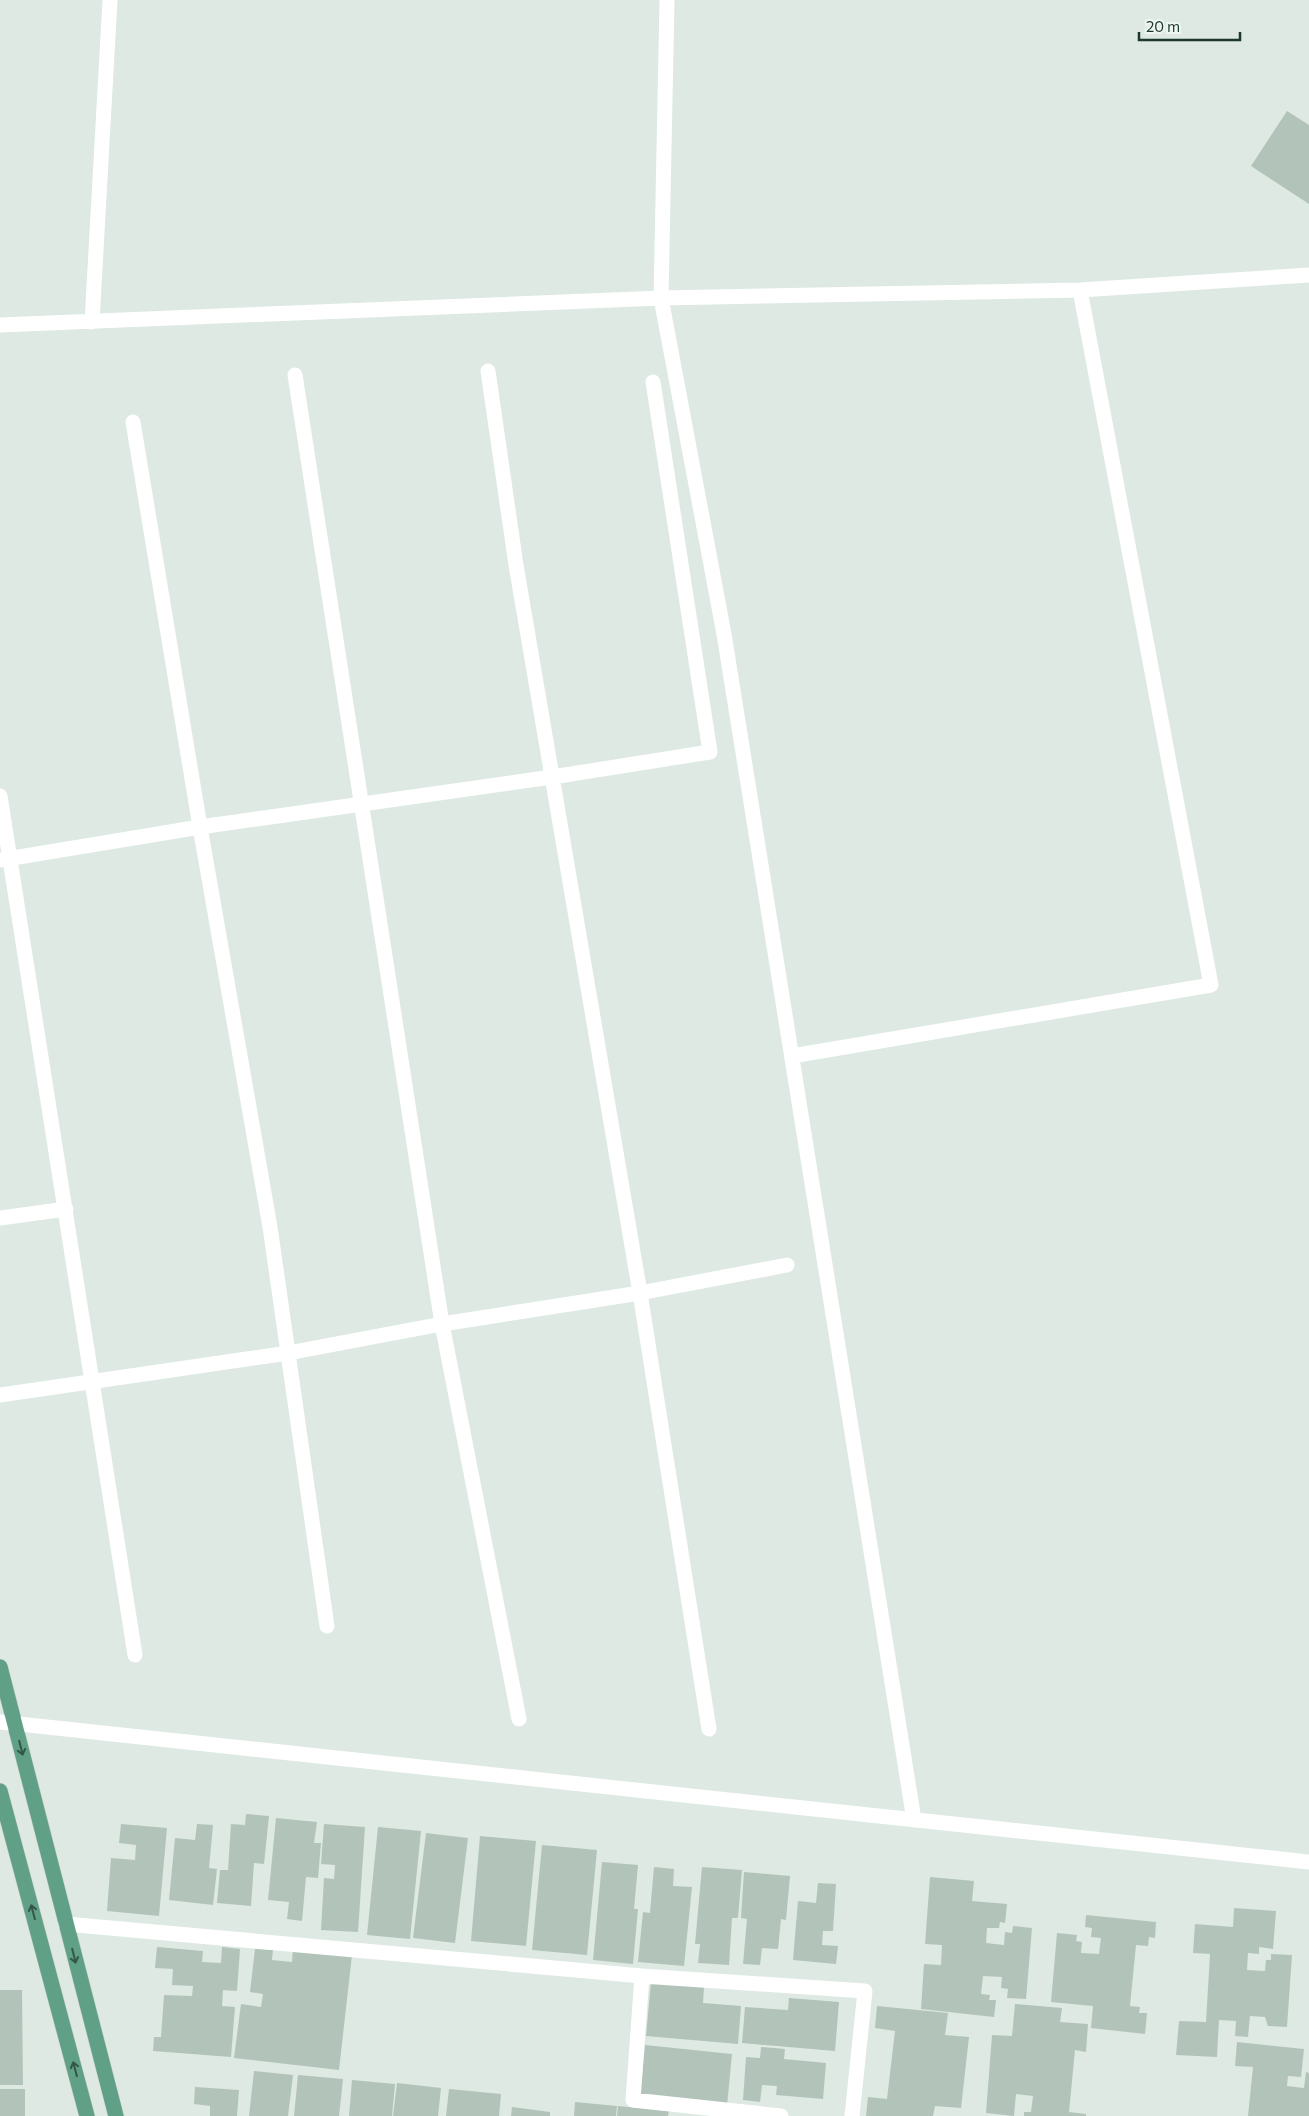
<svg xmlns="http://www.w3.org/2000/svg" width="1309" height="2116" viewBox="0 0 1309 2116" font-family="Commissioner,sans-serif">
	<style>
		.building { fill: #b2c4ba }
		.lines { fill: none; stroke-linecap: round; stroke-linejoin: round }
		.major-casing { stroke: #bcc3c0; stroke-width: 16 }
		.minor { stroke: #fff; stroke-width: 15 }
		.major { stroke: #60a086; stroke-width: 15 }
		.oneway { stroke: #325748 }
	</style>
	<rect width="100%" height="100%" fill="#dde9e2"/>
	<path class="building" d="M1287,111L1309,125V204L1251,166Z
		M246,1814L269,1816L264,1864L254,1863L251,1906L217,1903L220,1870H228L231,1824L245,1825Z
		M276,1818L317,1822L314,1843H321L318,1878L306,1877L302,1921L287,1919L289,1902L268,1900Z
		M121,1824L167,1828L159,1916L107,1911L111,1858L135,1860L136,1845L119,1843Z
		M197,1824L213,1825L209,1868L217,1869L213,1905L169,1900L175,1838L195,1840Z
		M324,1824L365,1827L358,1932L321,1930L324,1878L334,1879L335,1865L321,1864Z
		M378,1827L421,1831L410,1939L367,1935Z
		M426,1833L468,1838L455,1943L413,1938Z
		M480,1836L536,1841L526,1946L471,1941Z
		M542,1845L597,1850L587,1955L532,1950Z
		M602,1862L638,1865L634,1909H638L633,1964L593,1960Z
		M654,1867L674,1869L673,1886L692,1887L684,1966L638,1962L643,1912L650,1913Z
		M702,1867L742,1870L738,1918H732L729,1965L698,1963L700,1944H695Z
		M744,1872L790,1876L786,1920L781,1919L778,1949L762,1948L760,1965L743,1964L747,1919L741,1918Z
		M930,1877L974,1881L972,1901L1007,1904L1005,1923L1000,1922L999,1928H987L986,1943L1004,1945L1005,1932L1012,1933L1013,1926L1032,1928L1026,1999L1007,1998L1008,1989L1001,1988L1002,1977L983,1976L981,1994L990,1995L989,2000H996L994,2017L921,2009L924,1964L941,1965L942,1945L925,1944Z
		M818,1883L836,1884L833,1931H823L822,1945L838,1946L836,1964L793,1960L798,1901L816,1903Z
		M1234,1908L1276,1911L1273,1949L1259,1947V1954L1248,1953L1247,1970L1265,1971L1266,1960H1271V1954L1292,1955L1287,2027L1268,2026L1265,2017L1250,2016L1248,2037L1235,2036L1236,2021L1219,2020L1217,2057L1176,2055L1179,2021L1206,2022L1210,1954L1193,1953L1195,1924L1233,1927Z
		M1086,1915L1156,1922L1155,1938L1149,1937L1148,1946L1136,1945L1130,2006L1140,2007L1139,2013H1147L1145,2034L1091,2028L1093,2006L1051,2002L1057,1933L1077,1935L1076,1941L1082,1942L1081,1953L1099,1954L1101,1938L1091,1937L1092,1928L1085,1927Z
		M157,1947L203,1951L202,1962L221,1963L222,1947L240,1949L237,1991L223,1990L222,2006L235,2007L231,2057L153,2051L154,2037H161L164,1995L192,1996L193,1986L172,1985L173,1969L155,1968Z
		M293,1948L352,1955L339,2070L234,2058L241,2004L261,2007L263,1994L250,1992L255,1949L273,1950L272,1960L292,1962Z
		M651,1982L704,1987L703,2003L741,2006L738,2044L646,2036Z
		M0,1990H22L23,2085H0Z
		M789,1998L839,2002L835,2051L742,2043L745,2007L788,2010Z
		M1015,2004L1062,2008L1060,2022L1088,2024L1086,2052L1075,2050L1069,2112L1086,2114V2116H1024V2112H1031L1033,2096L1016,2094L1014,2116L986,2113L992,2035L1012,2036Z
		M877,2006L948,2013L945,2035L969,2037L961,2108L935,2106L933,2116H866L868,2097L887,2099L895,2031L875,2028Z
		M1237,2042L1304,2049L1301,2077L1288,2076L1287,2086L1304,2088L1306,2072L1309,2073V2116H1248L1253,2067L1235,2066Z
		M645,2045L732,2054L727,2106L640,2097Z
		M761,2047L785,2049L784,2059L826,2063L823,2099L776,2095L777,2086L762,2085L760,2102L743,2100L746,2057L760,2058Z
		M254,2071L293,2075L288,2116H249Z
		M298,2075L343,2079L339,2116H294Z
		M352,2080L395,2084L392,2116H349Z
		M397,2083L441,2088L438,2116H393Z
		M195,2087L239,2090L237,2116H210V2106L194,2104Z
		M0,2089H25V2116H0Z
		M449,2089L501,2094L499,2116H446Z
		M575,2102L617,2106L616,2116H574Z
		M618,2106L669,2111L668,2116H617Z
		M512,2107L550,2112V2116H511Z"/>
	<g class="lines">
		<defs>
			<path id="major" d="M0,1667L116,2116
				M0,1791L87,2116"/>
		</defs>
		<use href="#major" class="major-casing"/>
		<path class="minor" d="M667,0L661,298L724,634L914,1820
			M92,322L110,0
			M0,325L661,298L1080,290L1309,275
			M488,371L516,565L640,1293L709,1729
			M295,375L442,1324L519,1719
			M133,422L200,827L270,1227L327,1626
			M0,796L135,1655
			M0,860L200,827L552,777L710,752L653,382
			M792,1056L1211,985L1080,290
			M0,1218L66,1209
			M0,1395L288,1353L442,1324L640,1293L787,1265
			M0,1722L1309,1862
			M66,1924L642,1976L865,1991L852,2116
			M642,1976L633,2100L781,2116"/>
		<use href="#major" class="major"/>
	</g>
	<defs><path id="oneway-shaft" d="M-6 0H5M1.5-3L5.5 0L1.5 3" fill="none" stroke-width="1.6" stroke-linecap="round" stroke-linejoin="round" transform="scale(1.25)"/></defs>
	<g class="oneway">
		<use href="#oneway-shaft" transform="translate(21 1748) rotate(76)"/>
		<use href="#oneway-shaft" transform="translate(33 1912) rotate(-105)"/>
		<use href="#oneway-shaft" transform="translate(74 1956) rotate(76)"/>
		<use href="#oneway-shaft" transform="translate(75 2069) rotate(-105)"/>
	</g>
	<path d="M1139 32v8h101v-8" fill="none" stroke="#1e382d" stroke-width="2.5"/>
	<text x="1146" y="32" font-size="15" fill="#1e382d" stroke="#edf6f0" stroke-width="4" paint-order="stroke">20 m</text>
</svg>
